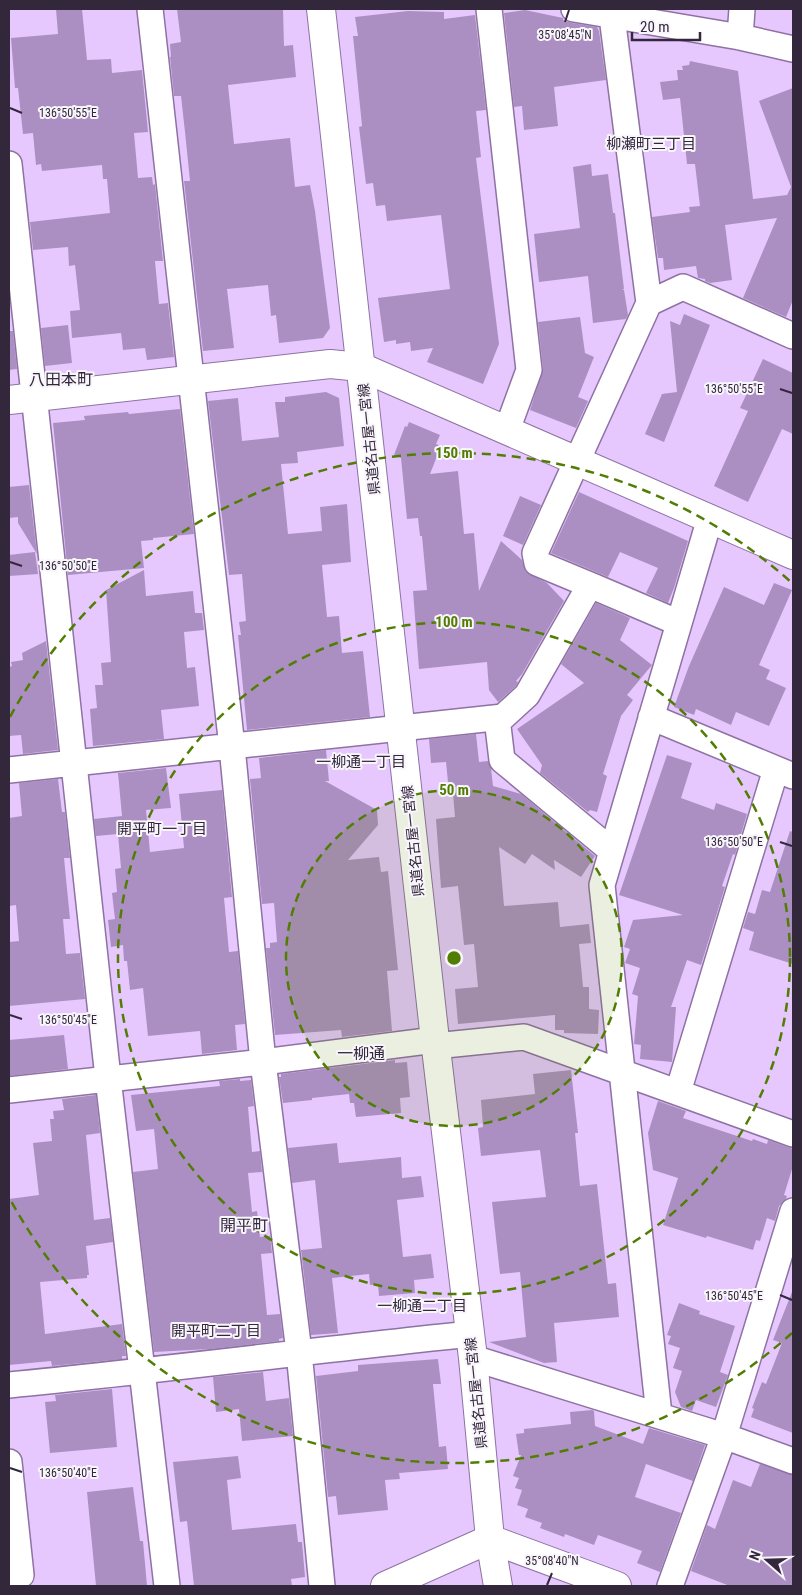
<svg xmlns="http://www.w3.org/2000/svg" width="802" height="1595" viewBox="0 0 802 1595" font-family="'Roboto Condensed','Noto Sans JP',sans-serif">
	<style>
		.building { fill: #ac8fc2 }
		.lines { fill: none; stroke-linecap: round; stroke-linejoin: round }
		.minor-casing { stroke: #8e72a3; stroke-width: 28 }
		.tertiary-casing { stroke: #8e72a3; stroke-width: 30 }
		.secondary-casing { stroke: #8e72a3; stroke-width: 30 }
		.minor { stroke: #fff; stroke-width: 25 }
		.tertiary { stroke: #fff; stroke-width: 28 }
		.secondary { stroke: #fff; stroke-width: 28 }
		.ticks { fill: none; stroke: #33273c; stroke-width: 2 }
		.ring { fill: none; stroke: #517d02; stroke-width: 2.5; stroke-dasharray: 9 6 }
		.labels { text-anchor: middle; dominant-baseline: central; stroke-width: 4; stroke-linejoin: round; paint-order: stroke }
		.street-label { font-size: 14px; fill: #33273c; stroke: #f8f5fb }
		.neighbourhood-label { font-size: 15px; fill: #33273c; stroke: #f8f5fb }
		.quarter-label { font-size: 16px; fill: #33273c; stroke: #f8f5fb }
		.ticks-label { font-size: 12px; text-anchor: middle; fill: #33273c; stroke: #f8f5fb; stroke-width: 4; stroke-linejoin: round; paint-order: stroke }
		.centre { fill: #517d02; stroke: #f8f5fb; stroke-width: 2.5 }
		.ring-label { font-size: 15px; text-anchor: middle; font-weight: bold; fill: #517d02; stroke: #f8f5fb; stroke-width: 4; stroke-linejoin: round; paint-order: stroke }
	</style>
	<rect width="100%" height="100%" fill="#e6c8fe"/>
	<path class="building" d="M56,9H82L87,60L111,59L112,73L142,70L148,132L134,133L138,178L152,177L153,185L155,184L163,261H155L159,304L168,303L174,357L147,360L145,348L123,350L121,333L72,338L70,311L80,310L75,265L69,266L68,247L33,250L30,222L110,213L107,179H103L102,165L42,171L41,164L36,165L33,133L23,134L18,88H15L11,38L58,34Z
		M177,9H283L284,46L293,45L296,77L228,85L234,144L290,138L295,187L310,185L315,211L330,328L323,338L279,343L276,315L271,316L268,285L227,289L234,348L203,351L184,181H190L185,132L181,96H174L170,57H171L170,44L181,42Z
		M525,10L563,18V20L572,23L597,27L599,31L606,80L554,87L558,126L524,130L522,106L514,107L504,13Z
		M408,11L444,12V19L475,15L486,110L476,111L481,157L476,158L499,344L483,384L427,362L433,348L411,351L410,342L396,344V340L384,342L378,298L450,289L441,215L387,221L385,205L376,206L373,183L366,184L359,127L362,126L353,36H358L355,17Z
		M690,61L738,71L753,199L787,195L791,187L759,101L793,88V300L786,317L743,298L777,218L725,225L732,280L710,283L705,281V279L698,278L696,266L664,270L663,258H658L652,217L690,212L689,207L700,206L695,164H687L680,98L663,100L660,82L678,80L677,70H683L682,66L689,65Z
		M591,164L592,176L608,174L613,213H615L619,247L624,289H622L624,290L628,315L626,319L593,323L588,276L539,282L534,234L580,228L573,167Z
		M684,314L710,325L664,442L645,434L662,394L677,392L670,321L680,325Z
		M580,317L585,353L594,357L578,397L588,401L576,428L530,410L543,369L538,322Z
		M68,325L72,363L45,366L41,328Z
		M9,331H13L17,369L9,370Z
		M763,359L793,373V434L782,429L748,502L714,486L748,411L740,408Z
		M326,392L339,398L344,446L297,452L298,463L281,464L288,534L322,531L320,507L347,504L351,562L322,565L327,617L339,616L342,653L363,651L370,717L247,730L238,635H241L239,622L246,621L242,574L229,575L208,401L238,398L242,441L279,437L275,402H285V397Z
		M180,409L194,534L153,538V540L141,541L144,568L68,575L53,423L85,420L84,416L128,412L129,414Z
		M409,422L440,435L436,444L441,446L430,474L458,471L464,534L474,533L479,591L501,541L522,560L526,572L547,583L564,601L522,674L516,681L518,682L516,686L498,702L489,690L487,662L419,669L413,591L427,590L422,536H420L418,518L407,519L401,458L394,455L405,426L407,427Z
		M29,485L37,554L18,523V517L9,518V487Z
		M579,492L688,541L674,588L668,603L646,593L658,568L620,552L608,577L551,553Z
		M520,496L541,505L523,545L503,536Z
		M35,552L38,574L9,576V555Z
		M144,570L146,596L193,591L195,613H202L204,630L184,632L187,668L195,667L199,706L161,710L164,739L93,746L90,709L97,708L95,685H103L101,663L111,662L106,590Z
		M774,583L792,590L759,665L770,670L766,679L786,688L769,726L736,712L731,725L696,709L694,715L674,707L689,666L724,587L764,605Z
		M596,603L630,618L620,640L652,665L627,695L633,700L621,716L603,774L607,776L597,812L590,810L588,812L540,773L542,765L517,729L584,683L561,664Z
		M46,641L58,750L23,754L21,735L9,736V667L12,666L11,662L23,660L22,653Z
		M476,734L479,762L488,761L491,768L493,786L521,794L595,856L581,877L554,860L555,870L532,854L525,864L499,847L504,906L558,902L560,927L589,924L591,943L579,944L583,987H589V1009L599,1010L598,1034L564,1033V1030H555V1015L458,1024L455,989L478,987L474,944L464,945L458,886L441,888L436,819L455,817L452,782H448L446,762L431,763L429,739Z
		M326,750L329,781H325L377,810L378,825L348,860L379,857L381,872L388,871L398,970L387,971L392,1031L342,1037L341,1030L275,1035L266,948H270V943L277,942L274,903L262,904L250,779L261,778L259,758Z
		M667,755L692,763L681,798L714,810L716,803L747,814L735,855L733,854L722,886L725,887L701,965L687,960L671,1007H676L672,1062L640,1059L641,1045L634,1044L638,996L632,994L640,968L625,963L630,949L624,947L633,920L683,915L619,895Z
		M166,768L171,808L146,810L150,852L184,848L179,794L222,790L232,897L224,898L229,952L238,951L245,1024L235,1025L237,1050L202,1054L200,1031L148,1036L143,988L130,990L127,961H124L123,945L111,947L108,920L115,919L112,893L117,892L115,869L121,868L118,834L96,836L94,819L122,816L118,773Z
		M58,779L62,812H65L70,858H64L70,919H63L66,954L80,953L85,999L9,1006V942L19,941L16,905L9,906V818L22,816L19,783Z
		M790,831L793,832V964L749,950L754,932L743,928L748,912L755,914L762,890L770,892Z
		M64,1035L68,1069L9,1076V1040Z
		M395,1060V1063L407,1062L410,1097L400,1098L401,1113L356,1117L354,1103H350L349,1094L312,1098V1100L283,1103L279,1077H281V1074Z
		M571,1070L578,1133H575L580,1186L597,1184L608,1284L616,1283L619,1317L554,1323L557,1362L544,1363L489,1342L526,1337L520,1272L500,1274L492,1202L546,1197L540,1150L481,1156L478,1128L483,1127L481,1100L535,1094L533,1074Z
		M240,1079V1081L251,1080L254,1106L248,1107L252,1152L260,1151L262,1172L248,1173L252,1212L257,1211L260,1237L270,1236L272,1253L261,1254L267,1315L280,1314L283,1338L279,1339V1341L210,1349L154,1352L133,1172L158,1169L154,1129L136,1131L131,1095L220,1086L219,1081Z
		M96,1095L100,1133L86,1135L94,1220L110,1218L113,1242L86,1246L89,1275H87V1278L40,1282L45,1334L122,1324L126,1356H122V1359L52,1366L51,1361L9,1365V1199L39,1195L33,1143L52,1141L50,1119H54L53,1111L64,1110L62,1099Z
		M658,1101L686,1111L683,1118L752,1141L753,1139L767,1144L768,1140L793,1149V1166L784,1195L787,1196L786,1199L779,1206L775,1221L767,1218L760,1241L756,1240L753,1250L707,1236L706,1238L663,1225L678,1178L653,1170L648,1133Z
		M337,1143L339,1163L401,1157L402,1178L421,1176L424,1197L397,1200L403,1257L431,1254L434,1278L414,1280L415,1293L379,1296L378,1284L370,1285L369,1274L332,1278L338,1333L311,1335L301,1250L322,1248L315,1180L292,1183L288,1148Z
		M792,1292H793V1433L751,1417L754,1409L752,1408L762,1382L766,1384L782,1343L773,1340Z
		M679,1303L700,1311L699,1314L735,1326L720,1372L728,1375L716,1407L696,1400L692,1411L681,1407L675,1392L682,1371L673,1368L680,1348L668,1344L671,1336L667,1335Z
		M438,1359L441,1384H433L439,1447L446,1446L448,1469L399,1473L400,1479L385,1480L388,1510L338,1515L336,1496L328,1497L316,1376L358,1371V1365Z
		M263,1372L266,1401L289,1398L293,1436L242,1441L239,1409L216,1412L213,1377Z
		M112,1389L117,1447L50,1453L45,1402L56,1401L55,1395Z
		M592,1410L594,1411L595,1426L643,1444L649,1428L705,1445L693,1481L646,1464L635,1497L681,1513L660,1572L637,1563L642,1551L598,1535L594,1545L565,1534L564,1537L540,1528L542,1523L525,1517L528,1509L517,1505L522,1490L515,1488L519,1478L513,1476L521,1455H519L516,1434L524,1433V1429L571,1424L570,1412Z
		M238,1456L241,1478L227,1480L232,1530L296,1524L298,1542H302L305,1577L291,1579L292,1586H194L187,1521L180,1522L173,1462Z
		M760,1464L793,1475V1586H730L691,1571L707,1525L715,1529L733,1480L751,1487Z
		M133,1487L140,1541H143L147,1586H96L87,1492Z"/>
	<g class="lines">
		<defs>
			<path id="minor" d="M150,9L232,747L263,1062L299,1352L322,1586
				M489,9L529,370L507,430
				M574,9L740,37L793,49
				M611,9L649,303
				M740,37L742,9
				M9,164L108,1078L167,1586
				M590,585L679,623
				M651,717L793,776
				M497,718L502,760L612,851
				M9,770L503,717L527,695L590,585L537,563L535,553L649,303L683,287L793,336
				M435,1046L524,1037L793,1134
				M9,1090L263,1062L435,1040
				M678,1092L776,769
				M473,1358L724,1436L793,1461
				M9,1385C163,1370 316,1350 470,1334
				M659,1415L602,885L710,518
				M9,1462L21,1575L9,1581
				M670,1586L724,1436L793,1211"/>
			<path id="tertiary" d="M9,400L330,364L361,367L793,555
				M385,1586L490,1539L498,1586"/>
			<path id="secondary" d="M321,9L435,1040L473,1358L490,1539L617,1586"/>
		</defs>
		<use href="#minor" class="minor-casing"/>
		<use href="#tertiary" class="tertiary-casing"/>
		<use href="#secondary" class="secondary-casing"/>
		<use href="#minor" class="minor"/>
		<use href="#tertiary" class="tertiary"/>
		<use href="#secondary" class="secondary"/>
	</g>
	<path class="ticks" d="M565,22L569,10M10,108L22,113M780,389L792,393M10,562L22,566M780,842L792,846M10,1015L22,1019M780,1295L792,1300M10,1468L22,1472M547,1585L552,1573"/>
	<circle cx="454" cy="958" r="168" fill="#517d02" fill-opacity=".12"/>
	<g class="ring">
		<circle cx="454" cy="958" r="168"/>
		<circle cx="454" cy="958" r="336"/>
		<path d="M792 1333A505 505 0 0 1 10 1199M10 717A505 505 0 0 1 792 583"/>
	</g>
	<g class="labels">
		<g class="street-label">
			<text transform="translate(369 439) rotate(-96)">県道名古屋一宮線</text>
			<text transform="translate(413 841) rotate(-96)">県道名古屋一宮線</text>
			<text transform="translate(476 1393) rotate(-96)">県道名古屋一宮線</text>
		</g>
		<g class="neighbourhood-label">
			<text x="651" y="144">柳瀬町三丁目</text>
			<text x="361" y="762">一柳通一丁目</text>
			<text x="162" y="829">開平町一丁目</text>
			<text x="422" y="1306">一柳通二丁目</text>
			<text x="216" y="1331">開平町二丁目</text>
		</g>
		<g class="quarter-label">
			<text x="61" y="379">八田本町</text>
			<text x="361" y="1053">一柳通</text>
			<text x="244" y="1225">開平町</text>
		</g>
	</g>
	<g class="ticks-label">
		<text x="565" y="39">35°08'45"N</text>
		<text x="68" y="117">136°50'55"E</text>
		<text x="734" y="393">136°50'55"E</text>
		<text x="68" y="570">136°50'50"E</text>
		<text x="734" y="846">136°50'50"E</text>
		<text x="68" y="1024">136°50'45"E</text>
		<text x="734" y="1300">136°50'45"E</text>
		<text x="68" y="1477">136°50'40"E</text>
		<text x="552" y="1565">35°08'40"N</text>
	</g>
	<circle cx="454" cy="958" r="8" class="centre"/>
	<g class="ring-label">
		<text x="454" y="458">150 m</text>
		<text x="454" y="627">100 m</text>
		<text x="454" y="795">50 m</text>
	</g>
	<rect width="802" height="1595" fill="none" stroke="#33273c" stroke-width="20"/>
	<g transform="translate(767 1560) rotate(290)" stroke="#f8f5fb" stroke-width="4" paint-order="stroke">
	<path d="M0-4L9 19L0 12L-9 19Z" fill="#33273c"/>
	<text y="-8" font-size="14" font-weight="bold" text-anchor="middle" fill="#33273c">N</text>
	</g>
	<path d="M632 32v8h68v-8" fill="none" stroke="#33273c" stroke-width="2.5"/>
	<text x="640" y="32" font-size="15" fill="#33273c" stroke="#f8f5fb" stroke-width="4" paint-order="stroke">20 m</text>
</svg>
